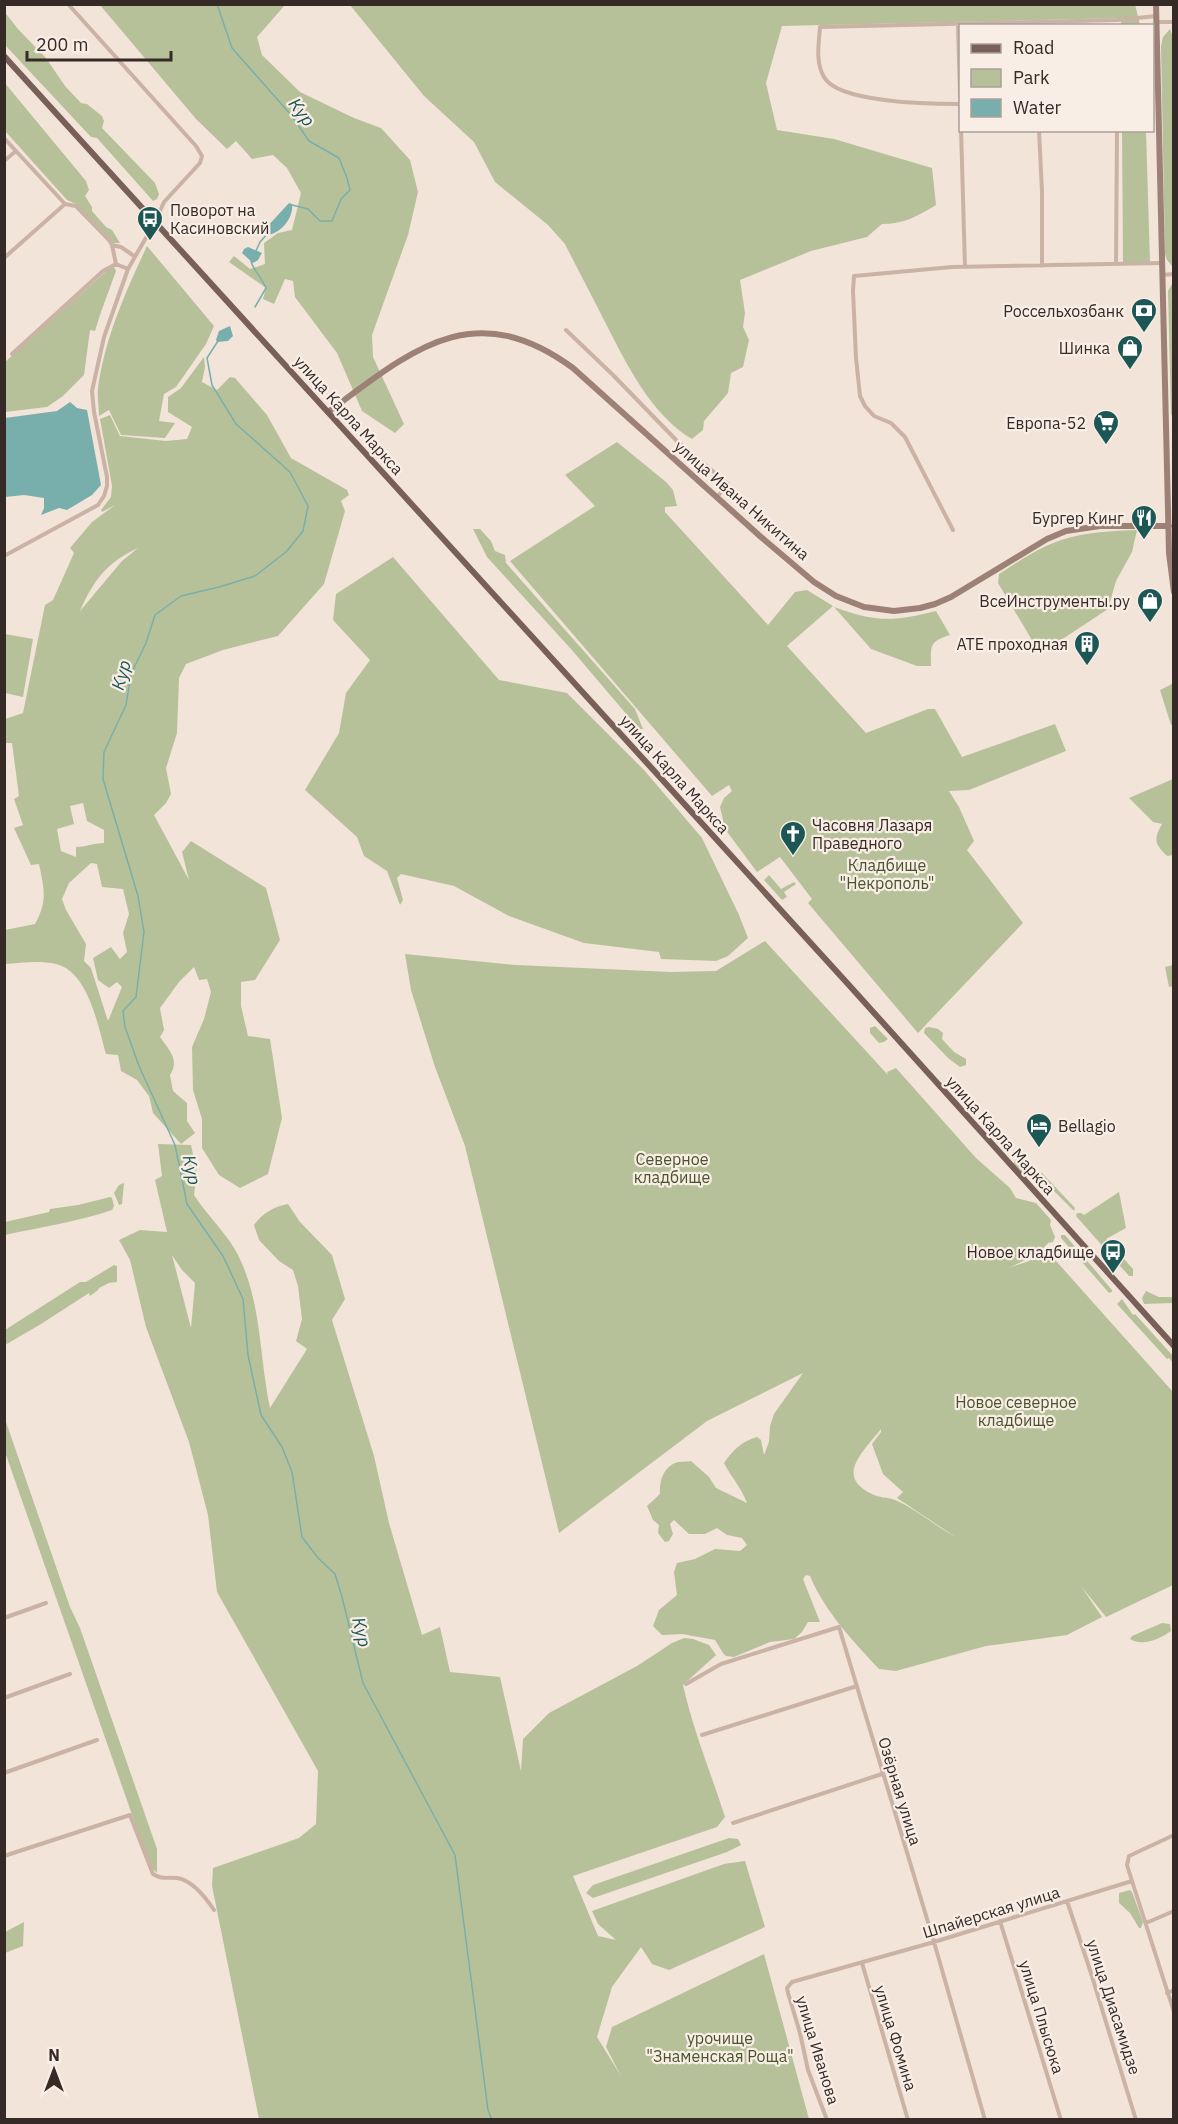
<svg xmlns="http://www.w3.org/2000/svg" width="1178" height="2124" viewBox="0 0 1178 2124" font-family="'IBM Plex Sans',sans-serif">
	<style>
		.green { fill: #b7c199; fill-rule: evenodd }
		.water { fill: #78afac }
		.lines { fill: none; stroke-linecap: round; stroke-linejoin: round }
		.stream { stroke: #78afac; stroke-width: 1.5 }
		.minor { stroke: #cab2a5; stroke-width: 4 }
		.secondary { stroke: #9d8177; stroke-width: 6 }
		.primary { stroke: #785f57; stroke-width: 6 }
		.labels { text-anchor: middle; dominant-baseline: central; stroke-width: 4.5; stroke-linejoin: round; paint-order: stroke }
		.poi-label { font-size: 16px; fill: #362a27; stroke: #f9eee6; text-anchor: end }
		.street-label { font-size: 16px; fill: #362a27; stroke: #f9eee6 }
		.park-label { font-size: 16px; fill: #49542a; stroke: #f9eee6 }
		.water-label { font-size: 18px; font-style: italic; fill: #1c5756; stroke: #f9eee6 }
	</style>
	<rect width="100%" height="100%" fill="#f2e4d9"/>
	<path class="green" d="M1135,4L1140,25H1121V18L782,26L766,83L777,130L834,139L932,168L936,205C918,216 904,224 882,224L867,237L811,251L740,280L745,313L743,327L749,340L743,367L731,373L728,393L704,421L703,430L692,439C651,415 626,363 605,322C592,296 578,270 565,244L548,225L495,182L474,142L424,96L350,5Z
		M100,5H285L257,37L262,55L300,92L354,118L381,128L410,160L418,192L408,235L372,335L373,357L404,424L395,433L362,411L337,353L295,297L293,281L285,279L274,304L263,299L266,288L229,262L234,256L250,269L265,264L264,243L278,233L292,230L301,193L287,168L273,155L252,159L236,141L227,149L196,119Z
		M4,11L18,29L46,58L65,86L81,103L87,104L102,116L104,121L102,128L155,183L159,194L157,199L153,201L97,138L91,137L5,45Z
		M1170,29L1174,40L1173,267L1167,260L1165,254L1161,46L1163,37Z
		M4,82L86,181L89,190L85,196L92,207V211L106,227L112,230L120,243H112L76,204L67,200L5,131Z
		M1122,131H1146L1150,262H1123Z
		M147,246L214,326L206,344L176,387L164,394L159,421L175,423L165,438L121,435L109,410L99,416C99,407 97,397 98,388C105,337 126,291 147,246Z
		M113,265L116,271C109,291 101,310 95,331L90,330L84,375L63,396L47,407L5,412V362Z
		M1173,282V417L1171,414L1168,291Z
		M204,357L205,367L202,382L217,390L230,377L235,378L267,415L291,458L347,490L349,495L341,501L345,511L324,584L278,636L223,650L186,664L179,678L177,733L166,768L171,794L166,803L154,815L189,880L182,852L191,841L266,888L280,940L255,980L241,982V1006L248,1036L270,1039L282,1118L268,1174L240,1188L219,1175L202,1148V1119L193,1090L192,1047L204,1019L211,992L207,979L199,980L194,967L179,982L160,1008L164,1030L160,1037C169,1050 180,1060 170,1075L173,1091L187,1103V1121L195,1133L181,1144L153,1113L149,1096L137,1080L121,1071L118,1055L106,1054C98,1027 89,972 56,964C39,960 21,963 4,964L5,930L35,924C48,900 44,889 39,864L31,865L14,828L23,825L14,799L19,796L12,743H5V719L23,713L45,605L53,600L74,553L70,548L92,522L115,505L102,512L101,510L111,497L112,486L100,419L110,415L120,436L166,441L187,439L192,427L168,412V397L181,388ZM138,548L122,561L80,611C93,581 107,562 138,548ZM83,803L87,821L104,830V843C94,843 86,847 76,847V857L61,851L57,829L74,824L70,806ZM91,863L97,864L102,887L123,889L129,914L123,933L127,952L120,959L111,947L93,958L98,980L109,988L117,982L122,987L108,1021L91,968L84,961L86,944L66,910L62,899L69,883Z
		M617,442L666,482L673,490L677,506L665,507V512L768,625L795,592L807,590L833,606L787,646L866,733L928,709H935L962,757L1055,724L1066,751L969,790L949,791L959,807L974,841L967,850L1023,923L918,1033L808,903L812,899L780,857L757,872L725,829L720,807L724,798L732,791L729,785L712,796L510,561L595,506L565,475Z
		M473,529H480L491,541L495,551L505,555L506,563L635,709L643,729H639L571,649L487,557Z
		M1137,530L1132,552L1116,581L1108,609L1052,646L1039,652L998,583L999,574C1012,566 1026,556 1040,549C1070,533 1103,531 1137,530Z
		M393,557L499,680L567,693L644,770L702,838L739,915L748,938L728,956L716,961L661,959L659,952L584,943L509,916L454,886L401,874L397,878L403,900L400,905L387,871L364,856L357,837L305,790L339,733L346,693L370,660L333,620L336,594Z
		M834,607C875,622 893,622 936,611L950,635C929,642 931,645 931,666H917L871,649Z
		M5,634L33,639L23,697L5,693Z
		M1172,684L1174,690V724L1171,725L1160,690Z
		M1173,779V855L1167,856C1155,844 1153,840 1162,824L1153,822L1129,798Z
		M769,875L781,889L794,882L796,884L784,892L787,897L782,900L764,880Z
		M765,941L888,1075L887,1072L896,1068L976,1158L1010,1188L1016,1198L1036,1203L1051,1220L1050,1225L1055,1237L1053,1242L1048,1243L1039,1253L1009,1268C1019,1264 1041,1258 1048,1252L1173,1392V1585L1106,1617L1081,1586L1102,1617L1067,1635L986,1646L896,1671L879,1669C853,1641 825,1612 810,1576L806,1575L803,1579L820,1622H808L802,1632L794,1639L770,1642L734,1657L726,1656L723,1653L715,1640L682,1634L662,1635L653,1626L659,1610L677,1595L674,1572L677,1563L695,1559L715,1549L740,1551L747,1545L742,1538L727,1535L717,1528L705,1534H689L674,1520L670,1524L673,1534L669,1541L665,1542L658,1533L659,1525L653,1520L647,1506L660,1494C659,1482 663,1468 675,1463C679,1461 686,1462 691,1461L709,1477L716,1488L747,1503C741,1487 731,1477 724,1463C733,1450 742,1441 757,1437L761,1440L764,1455L769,1442L770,1426L774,1414L803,1373L707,1421L559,1533L465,1146L435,1067L411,990L405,954L516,965L671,972L716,971ZM881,1429V1432L872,1444L883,1474L903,1492L897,1498L954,1536C934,1525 916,1509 895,1500C887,1497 879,1498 872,1494C834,1476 864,1451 881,1429Z
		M1173,965V986L1169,987L1165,967Z
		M875,1026L888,1039L884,1042L879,1043L870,1033V1028Z
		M929,1027L938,1029L943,1033L942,1039L954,1052L966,1059V1065L960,1067L948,1058L924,1033L925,1028Z
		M158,1144L191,1145L197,1172L194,1195C206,1214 229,1236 238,1255C262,1303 259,1356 270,1408L307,1349L296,1341L302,1319L298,1286L293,1270L279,1261L259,1240L254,1225C263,1213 273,1207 288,1204L300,1222L332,1255L345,1299L332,1320L374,1456L389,1523L422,1635L440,1627L450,1672L500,1677L521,1771L523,1739L549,1713L637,1666L672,1643L684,1638L693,1639L709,1645L716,1655L683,1685C693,1730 711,1773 725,1817L717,1827L573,1876L598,1936L616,1940L598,1924L592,1911L724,1864L745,1861L765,1927L669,1970L652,1964L641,1947L612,1987L597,2037L621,2076L606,2047L612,2027L764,1954L809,2119H259L212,1886L213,1868L299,1838L316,1824L318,1771L217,1592L208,1515L189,1442L146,1327L130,1260L119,1240L140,1230L167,1232L155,1180L162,1176ZM172,1255L182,1270L195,1283L191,1328Z
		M1018,1157L1032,1172L1025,1178L1013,1164Z
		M1037,1171L1042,1173L1075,1208L1074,1211L1035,1172Z
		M124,1183L122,1204L119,1205L114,1193L119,1185Z
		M1119,1192L1126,1228L1106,1239L1133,1269V1276H1129L1076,1216L1077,1213H1081L1084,1215Z
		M110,1197L112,1198L114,1206L112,1210C77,1222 41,1227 5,1235V1222L49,1212L50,1209L78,1205Z
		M1061,1235H1065L1112,1290V1292L1109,1293L1061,1238Z
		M114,1265L117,1266V1282L109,1283L99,1288L98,1290L90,1296L89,1293L41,1324L5,1345V1330L80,1282H86Z
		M1146,1291L1159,1297H1172L1173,1303L1144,1304L1142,1298Z
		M1122,1299L1133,1315L1135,1314L1173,1356V1363L1169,1358L1167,1359L1117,1304Z
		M5,1419L70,1607L80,1628L157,1849V1873L150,1866L5,1452Z
		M1162,1623L1170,1624L1171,1631C1160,1639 1142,1647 1130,1639L1132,1636Z
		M729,1838L738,1839L741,1845L727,1852L593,1898L586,1893L593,1885Z
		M1130,1890L1132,1892L1143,1922L1141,1928H1139L1130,1913L1119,1903V1893Z
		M24,1922L23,1946L5,1953V1932Z"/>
	<path class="water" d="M289,203L292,204C294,218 280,234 267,235L265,229Z
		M248,247L262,253L258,260L253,263L242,253L244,249Z
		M230,326L233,336L228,341L217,342L216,340L219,331Z
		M70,402L77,408L87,410L101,485L92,495L67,510L59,508L41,515L44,508V498L24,495L5,497V418L57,411Z"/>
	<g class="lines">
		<path class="stream" d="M217,4L232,48L291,115L309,141L339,158L347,178L350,190L341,199L332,221H320L308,209L292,205
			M256,251L260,242L268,233
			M251,261C253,270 262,278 266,288L255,307
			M218,341L207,358L212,385L236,424L290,472L308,506L303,531L286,552L255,576L219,587L181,596L155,615L146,643L131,674L126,705L104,752L103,779L138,896L144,932L136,997L123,1011L125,1027L139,1066L175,1145L187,1204L223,1256L243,1299L248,1355L261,1415L282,1447L292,1472L302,1537L318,1558L335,1574L342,1597L363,1683L455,1855L488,2110L492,2120"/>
		<path class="minor" d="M1157,22H1174
			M958,25L965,267
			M959,104C931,104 838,103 824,77C815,62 819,43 820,27L1117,20L1157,16
			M1039,130L1042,192V266
			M4,138L16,151
			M4,161L16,151L65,204
			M112,245L121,247L134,256
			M4,258L65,204L76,206L109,240L112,245L116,264L128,269
			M1116,264L1117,130
			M1162,275L1174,274
			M566,330L613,375L678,442L728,484L717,497
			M12,354L103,271L116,264
			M953,530L905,437L891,423L874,416L865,406L860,396L856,358L853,291L854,276L952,267L1162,263
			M4,556L98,505L104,496L107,486V477L94,412L92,391L104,337L128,269L155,222L164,202L200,163L202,156L196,146L68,4
			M4,1618L46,1603
			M686,1684L721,1664L839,1627L934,1942L985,2120
			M4,1698L70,1674
			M702,1735L857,1686
			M4,1773L97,1740
			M733,1823L882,1774
			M4,1856L130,1815L153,1874C162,1880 167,1877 177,1878C192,1880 206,1898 214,1910
			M1132,1881L1174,2012
			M1067,1901L1090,1970L1136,2120
			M1000,1921L1061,2120
			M1146,1923L1174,1911
			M862,1963L908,2120
			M1167,1993L1174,1990
			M827,2120L808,2070L800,2033L788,1993L787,1988L792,1982L934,1942L1132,1881L1127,1865L1129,1856L1174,1835"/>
		<path class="secondary" d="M1156,4L1169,553L1174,592
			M328,412C412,350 473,295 573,368L761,537L814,582L836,596L864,607L894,611L920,608L935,604L951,597L1047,539L1066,531L1100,526H1169"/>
		<path class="primary" d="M4,56L848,984L1174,1346"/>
	</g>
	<defs>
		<symbol id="bus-pin" viewBox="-11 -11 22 30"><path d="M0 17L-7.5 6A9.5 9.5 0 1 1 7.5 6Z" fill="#1c5756" stroke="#f9eee6"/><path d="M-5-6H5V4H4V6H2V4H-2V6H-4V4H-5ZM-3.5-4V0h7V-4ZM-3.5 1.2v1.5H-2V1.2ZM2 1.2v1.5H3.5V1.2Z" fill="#fff"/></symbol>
		<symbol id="bank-pin" viewBox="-11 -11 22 30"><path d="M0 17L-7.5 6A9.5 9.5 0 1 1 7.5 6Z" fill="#1c5756" stroke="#f9eee6"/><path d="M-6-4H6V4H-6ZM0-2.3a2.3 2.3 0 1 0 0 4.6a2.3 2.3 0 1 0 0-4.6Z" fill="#fff"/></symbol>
		<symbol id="shop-pin" viewBox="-11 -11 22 30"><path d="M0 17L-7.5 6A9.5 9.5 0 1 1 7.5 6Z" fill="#1c5756" stroke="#f9eee6"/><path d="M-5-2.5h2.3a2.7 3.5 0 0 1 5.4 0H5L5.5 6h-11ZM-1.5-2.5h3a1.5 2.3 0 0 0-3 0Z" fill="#fff"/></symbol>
		<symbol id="supermarket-pin" viewBox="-11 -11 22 30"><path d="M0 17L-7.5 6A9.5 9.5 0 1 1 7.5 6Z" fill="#1c5756" stroke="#f9eee6"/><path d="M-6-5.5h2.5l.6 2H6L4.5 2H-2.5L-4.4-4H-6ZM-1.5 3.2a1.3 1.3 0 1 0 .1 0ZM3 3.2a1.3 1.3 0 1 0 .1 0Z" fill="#fff"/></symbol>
		<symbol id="restaurant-pin" viewBox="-11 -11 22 30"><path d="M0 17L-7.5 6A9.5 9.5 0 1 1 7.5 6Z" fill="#1c5756" stroke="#f9eee6"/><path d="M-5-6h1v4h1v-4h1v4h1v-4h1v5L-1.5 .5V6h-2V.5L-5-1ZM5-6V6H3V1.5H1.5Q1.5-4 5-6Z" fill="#fff"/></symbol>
		<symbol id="building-pin" viewBox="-11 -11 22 30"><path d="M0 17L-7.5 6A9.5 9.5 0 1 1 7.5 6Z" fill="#1c5756" stroke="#f9eee6"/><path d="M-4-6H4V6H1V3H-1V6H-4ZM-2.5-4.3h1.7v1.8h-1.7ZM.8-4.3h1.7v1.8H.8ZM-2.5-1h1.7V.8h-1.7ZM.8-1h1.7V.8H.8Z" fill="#fff"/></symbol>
		<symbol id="church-pin" viewBox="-11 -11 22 30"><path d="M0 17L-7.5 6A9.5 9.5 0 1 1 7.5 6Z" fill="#1c5756" stroke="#f9eee6"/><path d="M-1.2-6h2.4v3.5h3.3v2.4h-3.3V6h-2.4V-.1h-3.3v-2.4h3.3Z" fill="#fff"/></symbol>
		<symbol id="hotel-pin" viewBox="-11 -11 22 30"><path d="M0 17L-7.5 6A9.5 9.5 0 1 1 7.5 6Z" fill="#1c5756" stroke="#f9eee6"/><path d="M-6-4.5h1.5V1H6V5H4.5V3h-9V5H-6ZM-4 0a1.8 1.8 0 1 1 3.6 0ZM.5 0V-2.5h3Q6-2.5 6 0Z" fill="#fff"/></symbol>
	</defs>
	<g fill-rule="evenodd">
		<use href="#bus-pin" x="135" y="204" width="30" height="40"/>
		<use href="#bank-pin" x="1129" y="296" width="30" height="40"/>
		<use href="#shop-pin" x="1115" y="333" width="30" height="40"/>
		<use href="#supermarket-pin" x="1091" y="408" width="30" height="40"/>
		<use href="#restaurant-pin" x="1129" y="503" width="30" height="40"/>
		<use href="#shop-pin" x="1135" y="586" width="30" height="40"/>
		<use href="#building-pin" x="1072" y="629" width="30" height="40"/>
		<use href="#church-pin" x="778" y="819" width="30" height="40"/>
		<use href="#hotel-pin" x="1024" y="1111" width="30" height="40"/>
		<use href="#bus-pin" x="1098" y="1237" width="30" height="40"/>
	</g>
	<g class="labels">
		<g class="poi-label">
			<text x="170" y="210" text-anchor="start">Поворот на<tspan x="170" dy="18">Касиновский</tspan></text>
			<text x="1124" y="311">Россельхозбанк</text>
			<text x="1110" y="348">Шинка</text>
			<text x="1086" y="423">Европа-52</text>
			<text x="1124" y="518">Бургер Кинг</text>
			<text x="1130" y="601">ВсеИнструменты.ру</text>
			<text x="1068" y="644">АТЕ проходная</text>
			<text x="812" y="825" text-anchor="start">Часовня Лазаря<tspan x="812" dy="18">Праведного</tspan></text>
			<text x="1058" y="1126" text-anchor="start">Bellagio</text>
			<text x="1094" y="1252">Новое кладбище</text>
		</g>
		<g class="street-label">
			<text transform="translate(349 415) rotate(48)">улица Карла Маркса</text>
			<text transform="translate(742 500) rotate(41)">улица Ивана Никитина</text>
			<text transform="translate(675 774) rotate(48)">улица Карла Маркса</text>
			<text transform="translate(1001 1135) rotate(48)">улица Карла Маркса</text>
			<text transform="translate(900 1791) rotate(73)">Озёрная улица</text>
			<text transform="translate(991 1912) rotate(-17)">Шпайерская улица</text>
			<text transform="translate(1114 2007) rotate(72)">улица Диасамидзе</text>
			<text transform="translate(1042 2017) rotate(73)">улица Плысюка</text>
			<text transform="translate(896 2038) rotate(73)">улица Фомина</text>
			<text transform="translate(818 2050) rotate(73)">улица Иванова</text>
		</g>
		<g class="park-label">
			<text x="887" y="865">Кладбище<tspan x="887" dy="18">"Некрополь"</tspan></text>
			<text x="672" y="1159">Северное<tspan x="672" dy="18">кладбище</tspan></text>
			<text x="1016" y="1402">Новое северное<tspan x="1016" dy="18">кладбище</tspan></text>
			<text x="720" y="2038">урочище<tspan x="720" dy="18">"Знаменская Роща"</tspan></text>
		</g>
		<g class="water-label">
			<text transform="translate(302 112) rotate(53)">Кур</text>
			<text transform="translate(121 675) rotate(-75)">Кур</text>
			<text transform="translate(192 1170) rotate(78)">Кур</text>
			<text transform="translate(362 1632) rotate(76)">Кур</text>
		</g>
	</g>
	<rect width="1178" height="2124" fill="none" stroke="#362a27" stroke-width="12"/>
	<rect x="959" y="24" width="195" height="108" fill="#f9eee6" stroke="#aba09a" stroke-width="1.5"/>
	<rect x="971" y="44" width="30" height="9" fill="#785f57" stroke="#aba09a" stroke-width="1.5"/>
	<text x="1013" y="54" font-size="18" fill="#362a27">Road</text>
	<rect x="971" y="69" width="30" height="18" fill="#b7c199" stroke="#aba09a" stroke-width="1.5"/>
	<text x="1013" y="84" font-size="18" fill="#362a27">Park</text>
	<rect x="971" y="99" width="30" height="18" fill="#78afac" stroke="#aba09a" stroke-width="1.5"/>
	<text x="1013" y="114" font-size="18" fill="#362a27">Water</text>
	<g transform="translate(54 2070)" stroke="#f9eee6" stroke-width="4.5" paint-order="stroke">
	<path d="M0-4.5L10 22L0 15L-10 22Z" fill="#362a27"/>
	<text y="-9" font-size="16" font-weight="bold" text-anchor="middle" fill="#362a27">N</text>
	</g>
	<path d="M27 51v9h144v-9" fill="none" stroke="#362a27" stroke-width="3"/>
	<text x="36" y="51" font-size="18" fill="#362a27" stroke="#f9eee6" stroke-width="4.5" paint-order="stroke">200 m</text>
</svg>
